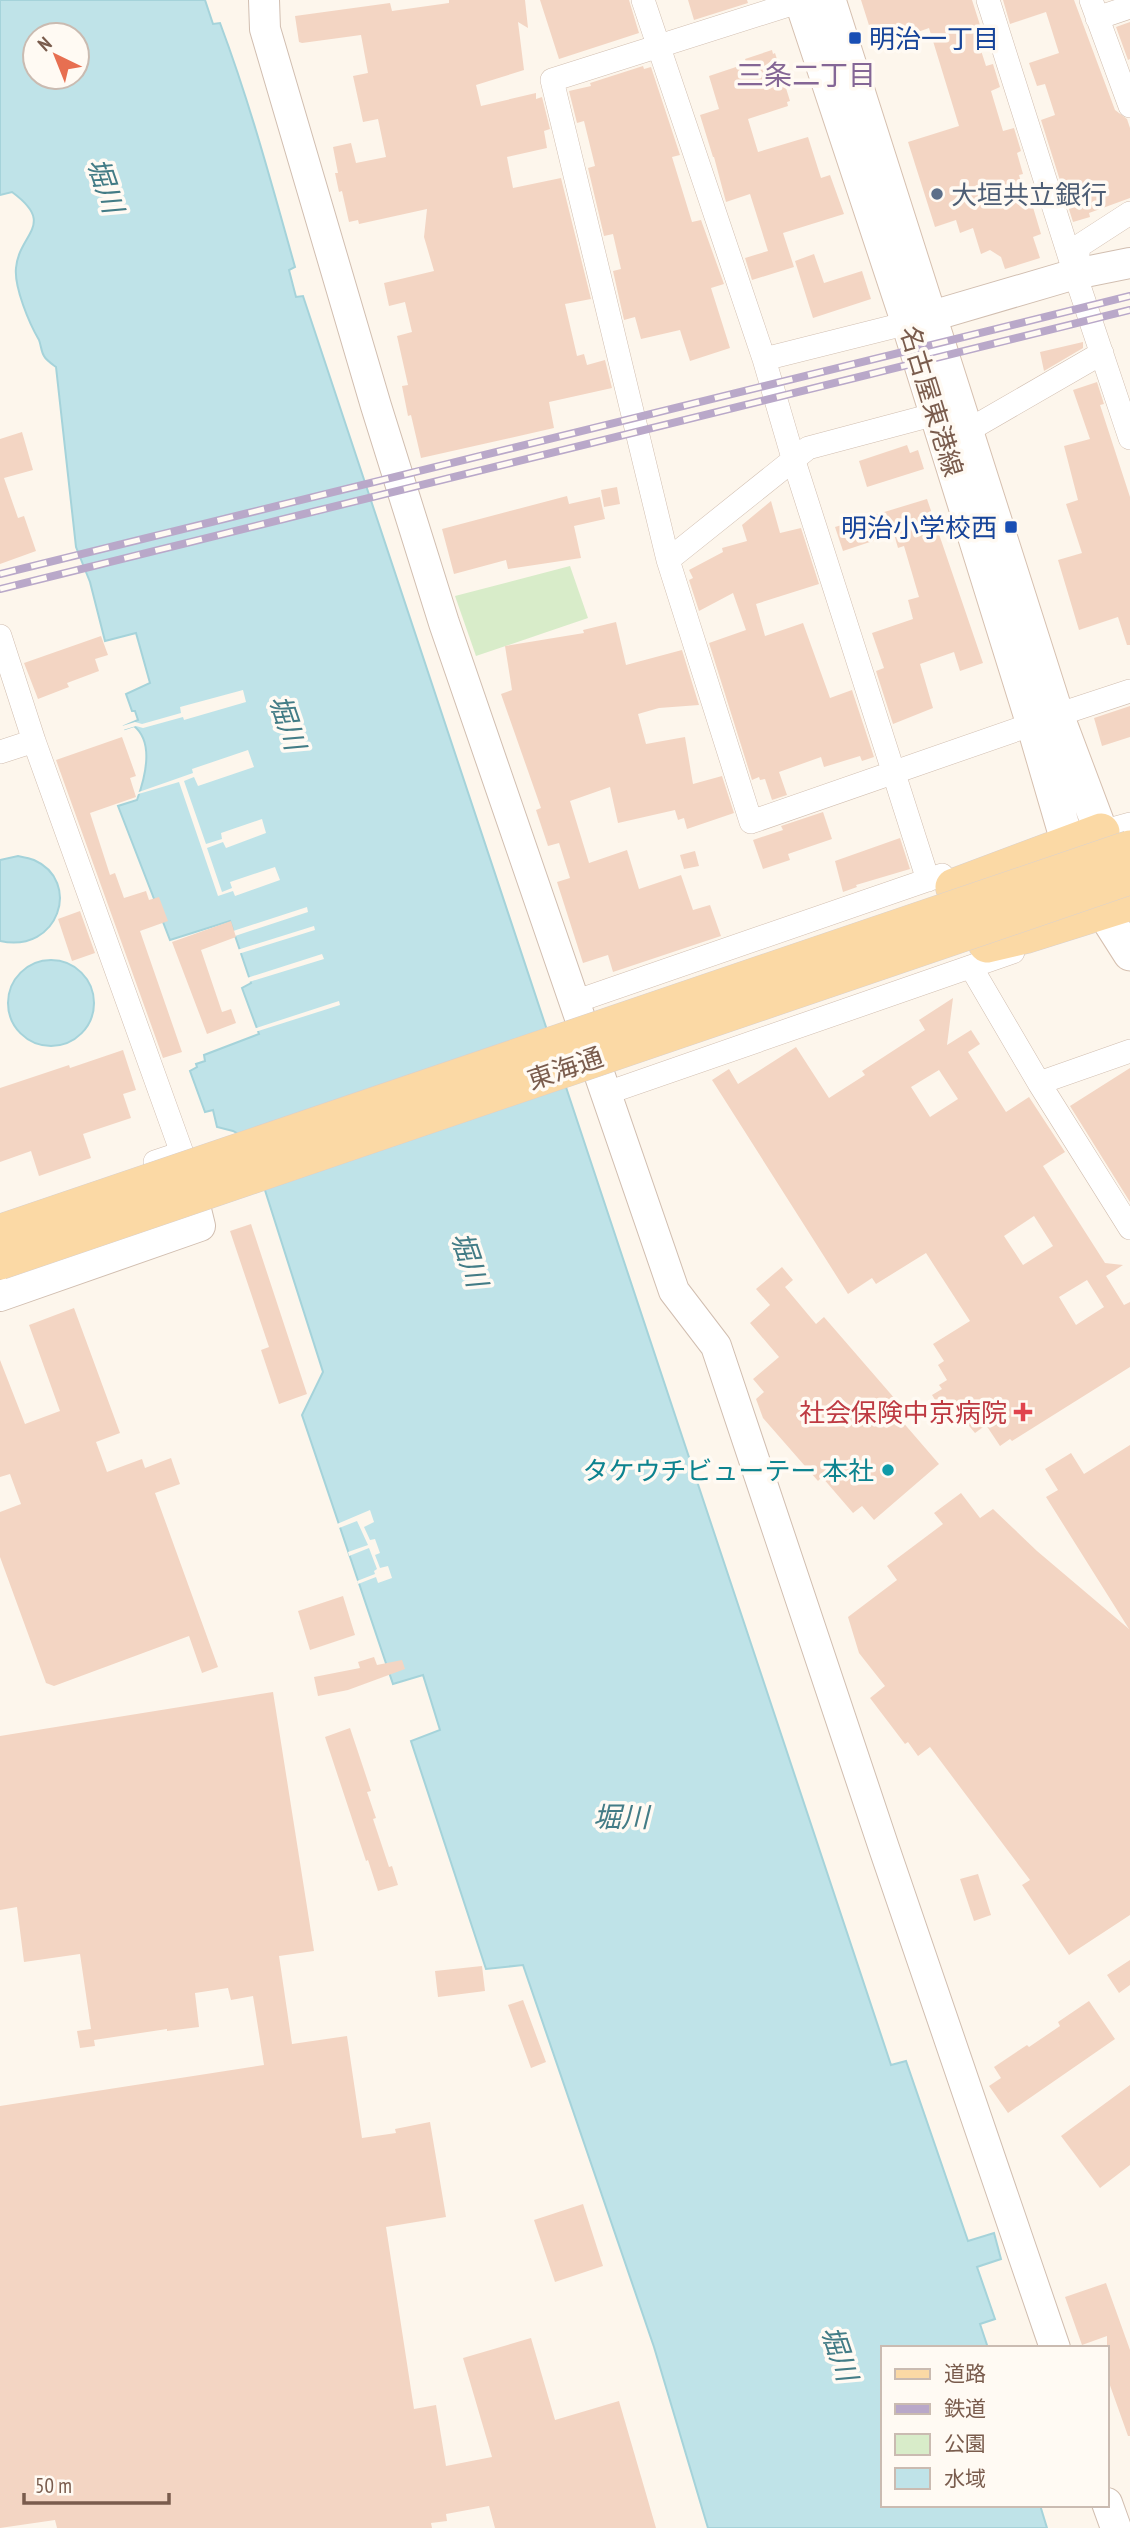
<svg xmlns="http://www.w3.org/2000/svg" width="1130" height="2528" viewBox="0 0 1130 2528" font-family="'PT Sans Narrow','Noto Sans JP',sans-serif">
	<style>
		.green { fill: #d8ecc9 }
		.water { fill: #bfe3e8; stroke: #a5d3da; stroke-width: 2; fill-rule: evenodd }
		.pier { fill: #fdf6ec }
		.building { fill: #f3d5c3; fill-rule: evenodd }
		.lines { fill: none; stroke-linecap: round; stroke-linejoin: round }
		.minor-casing { stroke: #d1beb0; stroke-width: 24 }
		.tertiary-casing { stroke: #d1beb0; stroke-width: 32 }
		.secondary-casing { stroke: #d6c0b0; stroke-width: 35 }
		.primary-casing { stroke: #dad1cd; stroke-width: 38 }
		.minor { stroke: #fff; stroke-width: 23 }
		.tertiary { stroke: #fff; stroke-width: 30 }
		.secondary { stroke: #fff; stroke-width: 33 }
		.primary { stroke: #fbd9a5; stroke-width: 37 }
		.rail-casing { stroke: #b9a8c9; stroke-width: 8 }
		.rail { stroke: #fffaf3; stroke-width: 5; stroke-dasharray: 16; stroke-linecap: butt }
		.primary-bridge-casing { stroke: #dad1cd; stroke-width: 38; stroke-linecap: butt }
		.primary-bridge { stroke: #fbd9a5; stroke-width: 37 }
		.transit-dot { fill: #1a4fb4; stroke: #fffaf3; stroke-width: 2.5 }
		.service-dot { fill: #5c6f8a; stroke: #fffaf3; stroke-width: 2.5 }
		.health-dot { fill: #e0444e; stroke: #fffaf3; stroke-width: 2.5 }
		.culture-dot { fill: #0f9aa8; stroke: #fffaf3; stroke-width: 2.5 }
		.labels { text-anchor: middle; dominant-baseline: central; stroke-width: 7; stroke-linejoin: round; paint-order: stroke }
		.transit-label { font-size: 26px; fill: #164399; stroke: #fffaf3; text-anchor: start }
		.service-label { font-size: 26px; fill: #4e5e75; stroke: #fffaf3; text-anchor: start }
		.street-label { font-size: 26px; fill: #7a5c4d; stroke: #fffaf3 }
		.health-label { font-size: 26px; fill: #be3a42; stroke: #fffaf3; text-anchor: end }
		.culture-label { font-size: 26px; fill: #0d838f; stroke: #fffaf3; text-anchor: end }
		.neighbourhood-label { font-size: 28px; fill: #846695; stroke: #fffaf3 }
		.water-label { font-size: 28px; font-style: italic; fill: #437c86; stroke: #fffaf3 }
	</style>
	<rect width="100%" height="100%" fill="#fdf6ec"/>
	<path class="green" d="M570,566L588,618L476,656L455,596Z"/>
	<path class="water" d="M0,0H205L213,24L220,23C250,103 272,185 295,267L289,270L296,297L303,296L891,2065L906,2061L968,2241L994,2233L1001,2259L977,2267L995,2319L980,2324L988,2348H883V2505H1040L1047,2528H708L654,2347L523,1965L486,1969L411,1741L440,1730L423,1675L393,1684L302,1415L323,1372L249,1140L233,1131L217,1127L213,1110L205,1112L190,1071L197,1067L196,1064L205,1061L204,1055L259,1034L242,988L251,983L230,921L170,940L118,806L137,800C145,778 155,743 134,726L125,729L124,726L138,720L135,711H132L126,694L150,683L136,633L105,641L90,582L76,547L56,367C52,364 46,360 44,356C41,351 41,345 39,340C29,323 14,287 16,268C19,233 57,225 12,192L0,195ZM35,35H77V77H35Z
		M18,856C23,857 29,858 34,860C82,881 59,954 0,941V860Z
		M8 1003a43 43 0 1 1 86 0a43 43 0 1 1-86 0Z"/>
	<path class="pier" d="M243,690L246,702L184,720L183,717L143,728L136,726L123,730L122,726L135,722L142,724L181,713L180,707Z
		M248,750L254,767L198,786L194,777L184,781L206,844L222,839L221,833L262,819L266,833L226,848L223,842L207,848L222,892L232,888L230,882L275,867L280,880L235,896L233,891L218,896L179,782L135,795L136,793L193,773L192,769Z
		M307,907L308,912L232,937L230,932Z
		M314,926L315,930L238,954L237,950Z
		M322,954L324,959L249,982L247,978Z
		M339,1001L340,1005L255,1032L253,1029Z
		M370,1510L374,1522L364,1527L370,1540L375,1539L380,1553L375,1555L380,1568L388,1566L392,1578L378,1583L376,1577L358,1584L357,1581L375,1574L374,1571L377,1569L369,1548L349,1556L348,1552L368,1545L357,1521L339,1528L337,1524Z"/>
	<path class="building" d="M449,0H525L528,28L518,22L524,70L476,85L481,106L536,93V99L542,97L550,129L544,131L547,148L507,157L513,188L561,178L591,299L565,304L577,356L584,354L587,365L605,360L612,388L549,402L554,428L421,458L411,415L408,416L402,386L408,385L397,336L412,332L405,302L389,306L384,283L434,271L424,237L427,209L359,224L358,220L349,222L342,191L339,192L335,173H338L333,147L351,143L356,163L386,157L378,119L363,122L353,76L368,73L361,35L302,43L299,42L295,16L390,3L392,11L449,3Z
		M540,0H629L639,33L559,59Z
		M688,0H747L748,3L694,20Z
		M861,0H972L980,25L978,26L980,33L976,35L986,66L993,64L1000,87L991,91L1003,131L1014,128L1021,151L1017,153L1023,174L1019,175L1028,206L1032,204L1041,234L1033,237L1040,258L1005,269L1001,257L990,250L981,254L973,228L960,233L956,220L935,227L908,142L959,126L929,28L898,39L896,34L874,41Z
		M1003,0H1074L1115,110L1127,119L1130,128V198L1089,213L1090,217L1073,222L1041,120L1055,115L1045,84L1037,86L1029,63L1059,53L1046,12L1010,24Z
		M1130,22V59L1128,60L1116,27Z
		M772,50L773,54L775,53L790,101L787,102L788,106L748,119L758,152L808,137L821,178L830,175L844,214L783,233L794,267L752,280L745,258L768,251L750,194L726,202L714,157H713L700,115L719,109L709,76L736,67L746,62L745,59Z
		M643,66L644,69L651,67L680,155L672,157L692,222L701,220L724,284L711,288L730,348L690,361L680,330L641,339L635,317L624,320L613,271L621,269L613,234L604,236L588,168L595,166L584,121L577,123L569,91L591,86L590,83Z
		M814,254L824,283L862,271L871,299L813,318L795,261Z
		M1083,342V348L1044,371L1040,352Z
		M1097,382L1104,404L1100,405L1130,497V645H1127L1118,617L1079,630L1058,560L1082,553L1066,504L1078,500L1064,446L1090,439L1073,390Z
		M22,432L33,470L4,478L18,518L24,516L36,551L0,564V439Z
		M907,445L910,453L918,450L924,469L867,487L859,461Z
		M617,487L620,504L604,507L601,490Z
		M567,496L569,504L600,497L605,519L574,526L581,558L508,569L506,560L454,574L442,529Z
		M927,499L983,663L960,671L954,652L920,664L933,708L893,724L876,671L884,668L872,633L913,619L908,600L919,597L904,546L898,548L894,534L843,551L835,527Z
		M771,501L780,533L801,528L819,584L756,604L765,636L803,623L830,698L852,690L874,757L862,761L860,756L824,767L821,757L779,772L787,795L772,800L765,779L760,780L759,777L752,780L709,643L746,630L733,593L699,611L689,580L693,578L689,570L723,552L722,548L747,541L742,525Z
		M616,622L626,665L682,650L699,705L659,708L638,714L646,744L685,737L693,784L722,776L734,813L687,829L684,818L678,820L675,810L618,823L610,787L570,801L589,863L627,850L639,889L681,875L693,910L710,905L721,936L613,972L608,955L583,963L557,882L570,878L559,843L548,846L536,810L541,808L501,694L512,690L505,646L584,633L583,630Z
		M101,636L108,655L95,659L99,671L67,683L69,687L38,699L24,663Z
		M1130,706V737L1102,746L1094,718Z
		M122,737L136,776L130,778L136,797L90,813L110,875L115,873L124,898L146,891L149,900L159,897L168,921L140,931L182,1052L163,1058L56,760Z
		M823,812L832,839L788,854L790,860L763,869L753,840L783,830L781,826Z
		M900,838L910,869L856,885L857,887L843,892L835,861Z
		M695,851L699,866L684,869L680,855Z
		M80,911L95,953L72,961L58,919Z
		M231,921L236,937L201,950L222,1012L231,1009L236,1023L207,1034L172,942Z
		M953,998L947,1045L971,1030L980,1044L968,1052L1006,1112L1029,1097L1065,1152L1043,1166L1105,1263L1123,1265L1106,1276L1124,1305L1130,1302V1367L1012,1441L1010,1439L1000,1446L986,1425L975,1433L965,1421L963,1423L952,1404L942,1411L932,1395L942,1389L939,1385L947,1380L938,1365L944,1361L933,1344L970,1321L926,1253L876,1284L872,1278L848,1294L712,1080L729,1069L738,1084L796,1047L829,1098L865,1075L862,1071L925,1030L919,1020ZM939,1070L958,1099L930,1117L911,1087ZM1034,1216L1053,1246L1023,1265L1004,1236ZM1087,1280L1104,1307L1076,1325L1059,1297Z
		M123,1050L136,1090L123,1094L131,1118L83,1134L91,1158L39,1176L31,1151L0,1162V1088L69,1065L70,1068Z
		M1130,1068V1202L1070,1106Z
		M251,1224L307,1394L279,1404L261,1350L269,1347L230,1231Z
		M782,1267L793,1280L785,1287L816,1324L824,1317L902,1407L895,1413L939,1464L874,1520L862,1506L853,1513L822,1477L818,1481L763,1418L756,1399L764,1392L753,1379L779,1357L750,1323L770,1305L756,1289Z
		M74,1308L120,1433L96,1442L107,1472L142,1459L145,1468L171,1458L180,1484L155,1493L218,1667L202,1673L189,1636L54,1686L46,1683L0,1557V1512L21,1504L10,1474L0,1477V1360L25,1424L60,1411L29,1325Z
		M1130,1445V1915L1069,1955L1022,1885L1030,1880L930,1747L918,1756L908,1742L905,1744L870,1698L885,1686L859,1653L848,1617L897,1580L887,1566L943,1524L934,1513L961,1493L980,1518L993,1509L1037,1551L1129,1629L1046,1497L1058,1490L1045,1469L1071,1453L1084,1474Z
		M343,1596L355,1635L310,1650L298,1611Z
		M374,1657L377,1665L402,1660L405,1669L348,1690L318,1696L314,1677L360,1668L358,1662Z
		M273,1692L314,1951L279,1956L292,2044L347,2036L362,2138L396,2133L395,2129L430,2122L446,2217L386,2227L414,2409L436,2405L446,2466L492,2457L463,2358L531,2338L555,2420L619,2401L656,2528H495L489,2506L446,2514L447,2521L431,2523L432,2528H57L55,2520L0,2528V2106L264,2065L253,1996L231,2000L228,1988L195,1993L199,2027L167,2031V2029L94,2040L95,2046L80,2048L77,2031L91,2029L80,1954L24,1962L17,1907L0,1910V1736Z
		M350,1728L371,1791L367,1792L376,1818L373,1819L389,1867L392,1866L398,1885L378,1891L368,1860L366,1861L325,1737Z
		M978,1874L991,1915L974,1921L960,1879Z
		M1130,1960V1985L1119,1993L1107,1975Z
		M482,1966L485,1991L438,1997L435,1971Z
		M523,2000L546,2062L531,2068L508,2005Z
		M1089,2001L1115,2039L1008,2113L989,2086L1001,2078L994,2067L1027,2045L1029,2047L1060,2026L1058,2022Z
		M1130,2085V2165L1100,2188L1061,2136Z
		M583,2204L603,2266L555,2282L534,2220Z
		M1106,2283L1130,2350V2436H1128L1107,2377V2336L1082,2345L1065,2297Z"/>
	<g class="lines">
		<defs>
			<path id="minor" d="M643,0L764,359L793,458L928,880
				M988,0L1075,274L1130,438
				M1091,0L1130,106
				M801,1L552,80L668,560L751,822L1033,724
				M1097,18L1130,7
				M1076,271L1079,246L1130,213
				M764,359L908,323
				M967,431L1102,353
				M668,560L808,448L936,414
				M0,636L34,741L182,1153L155,1162
				M1057,715L1130,691
				M0,752L34,741
				M1101,832L1130,824
				M971,967L1039,1083L1130,1228
				M574,1002L942,875
				M1039,1083L1130,1051
				M607,1093L1013,952"/>
			<path id="tertiary" d="M264,0L265,29L376,406L444,623L674,1291L716,1346L884,1848L1055,2348
				M908,323L1075,274L1130,263
				M0,1296L200,1226L187,1173
				M1107,2503L1116,2528"/>
			<path id="secondary" d="M801,0L908,323L1033,724L1068,844L1102,910L1130,954
				M829,0L1057,715L1101,832L1112,854"/>
			<path id="primary" d="M954,887L1101,832
				M987,944L1025,935L1130,902"/>
		</defs>
		<use href="#minor" class="minor-casing"/>
		<use href="#tertiary" class="tertiary-casing"/>
		<use href="#secondary" class="secondary-casing"/>
		<use href="#primary" class="primary-casing"/>
		<use href="#minor" class="minor"/>
		<use href="#tertiary" class="tertiary"/>
		<use href="#secondary" class="secondary"/>
		<use href="#primary" class="primary"/>
		<defs>
			<path id="rail" d="M0,574L1130,296
				M0,589L1130,310"/>
		</defs>
		<use href="#rail" class="rail-casing"/>
		<use href="#rail" class="rail"/>
		<defs>
			<path id="primary-bridge" d="M0,1233L1130,849
				M0,1261L1130,876"/>
		</defs>
		<use href="#primary-bridge" class="primary-bridge-casing"/>
		<use href="#primary-bridge" class="primary-bridge"/>
	</g>
	<g class="transit-dot">
		<rect x="848" y="31" width="14" height="14" rx="3.5"/>
		<rect x="1004" y="520" width="14" height="14" rx="3.5"/>
	</g>
	<circle class="service-dot" cx="937" cy="194" r="7"/>
	<path class="health-dot" d="M1019.5 1401.5h7v7h7v7h-7v7h-7v-7h-7v-7h7z"/>
	<circle class="culture-dot" cx="888" cy="1470" r="7"/>
	<g class="labels">
		<g class="transit-label">
			<text x="869" y="38">明治一丁目</text>
			<text x="997" y="527" text-anchor="end">明治小学校西</text>
		</g>
		<g class="service-label">
			<text x="951" y="194">大垣共立銀行</text>
		</g>
		<g class="street-label">
			<text transform="translate(932 401) rotate(73)">名古屋東港線</text>
			<text transform="translate(565 1068) rotate(-19)">東海通</text>
		</g>
		<g class="health-label">
			<text x="1007" y="1412">社会保険中京病院</text>
		</g>
		<g class="culture-label">
			<text x="874" y="1470">タケウチビューテー 本社</text>
		</g>
		<g class="neighbourhood-label">
			<text x="806" y="74">三条二丁目</text>
		</g>
		<g class="water-label">
			<text transform="translate(106 185) rotate(71)">堀川</text>
			<text transform="translate(288 722) rotate(71)">堀川</text>
			<text transform="translate(470 1259) rotate(71)">堀川</text>
			<text x="621" y="1816">堀川</text>
			<text transform="translate(840 2353) rotate(71)">堀川</text>
		</g>
	</g>
	<rect x="881" y="2346" width="228" height="161" fill="#fffaf3" stroke="#cabbb1" stroke-width="2"/>
	<rect x="895" y="2369" width="35" height="10" fill="#fbd9a5" stroke="#cabbb1" stroke-width="2"/>
	<text x="944" y="2381" font-size="21" fill="#7a5c4d">道路</text>
	<rect x="895" y="2404" width="35" height="10" fill="#b9a8c9" stroke="#cabbb1" stroke-width="2"/>
	<text x="944" y="2416" font-size="21" fill="#7a5c4d">鉄道</text>
	<rect x="895" y="2434" width="35" height="21" fill="#d8ecc9" stroke="#cabbb1" stroke-width="2"/>
	<text x="944" y="2451" font-size="21" fill="#7a5c4d">公園</text>
	<rect x="895" y="2468" width="35" height="21" fill="#bfe3e8" stroke="#cabbb1" stroke-width="2"/>
	<text x="944" y="2486" font-size="21" fill="#7a5c4d">水域</text>
	<g transform="translate(56 56) rotate(317)"><circle r="33" fill="#fffaf3" stroke="#cabbb1" stroke-width="2"/>
	<path d="M0-5L12 26L0 18L-12 26Z" fill="#e76f51"/>
	<text y="-10" font-size="19" font-weight="bold" text-anchor="middle" fill="#7a5c4d">N</text>
	</g>
	<path d="M24 2493v10h145v-10" fill="none" stroke="#7a5c4d" stroke-width="3.5"/>
	<text x="35" y="2493" font-size="21" fill="#7a5c4d" stroke="#fffaf3" stroke-width="5" paint-order="stroke">50 m</text>
</svg>
